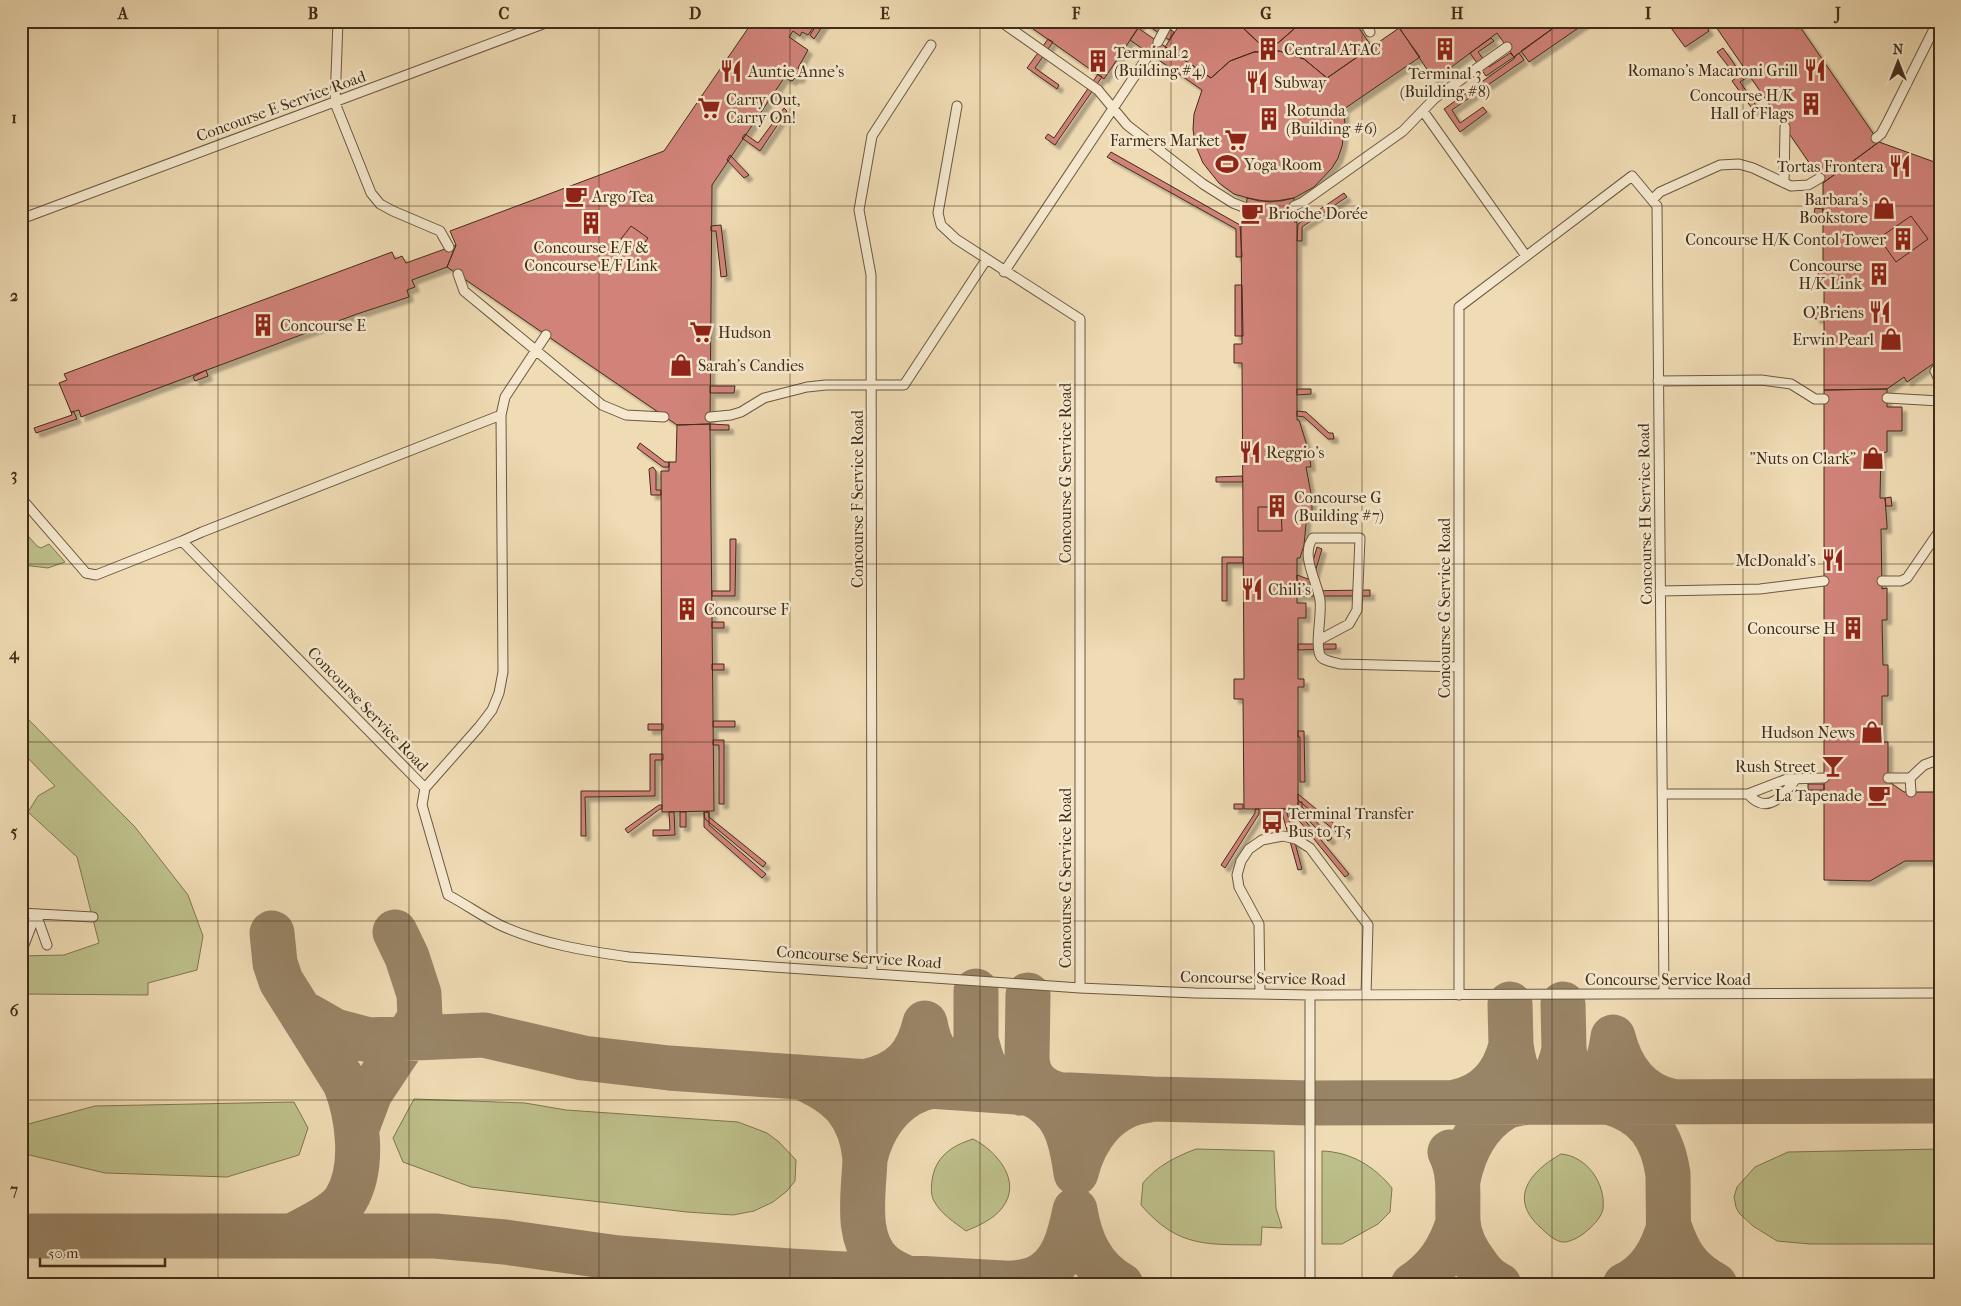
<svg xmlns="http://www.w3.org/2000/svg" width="1961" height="1306" viewBox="0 0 1961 1306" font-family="'IM FELL French Canon',serif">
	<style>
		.green { fill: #bdbf8a; stroke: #7f7651 }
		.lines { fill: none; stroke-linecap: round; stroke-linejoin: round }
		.taxiway { stroke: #988466; stroke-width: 45 }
		.building { fill: #d18379; stroke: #412d18; filter: url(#shadow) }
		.lane-casing { stroke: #6c583f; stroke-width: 11 }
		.lane { stroke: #f5e8ce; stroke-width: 9 }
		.grid { fill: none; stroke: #412d18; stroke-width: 1; stroke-opacity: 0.55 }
		.labels { text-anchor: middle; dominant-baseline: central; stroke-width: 5; stroke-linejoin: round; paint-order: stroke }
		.poi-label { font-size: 16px; fill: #412d18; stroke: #f5e8ce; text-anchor: start }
		.street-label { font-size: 16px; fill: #412d18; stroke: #f5e8ce }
		.neatline { fill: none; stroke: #412d18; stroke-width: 2 }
		.grid-label { font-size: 16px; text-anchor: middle; font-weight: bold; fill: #412d18 }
	</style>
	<defs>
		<filter id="shadow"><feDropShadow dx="4.5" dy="4.5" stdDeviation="1" flood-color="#0004"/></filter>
	</defs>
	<rect width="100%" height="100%" fill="#efdbb4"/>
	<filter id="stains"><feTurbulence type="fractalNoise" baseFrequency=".004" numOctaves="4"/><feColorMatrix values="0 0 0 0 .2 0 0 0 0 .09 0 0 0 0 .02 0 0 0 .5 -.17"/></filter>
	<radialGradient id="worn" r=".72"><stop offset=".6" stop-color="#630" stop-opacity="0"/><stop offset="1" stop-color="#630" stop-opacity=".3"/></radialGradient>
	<path class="green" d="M21,528L37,546L41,548L49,544L65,562L48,568L23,565L21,563Z
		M21,712L135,827L188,895L203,936L197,970L148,983V995L21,994V956L64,955L99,943L77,857L28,812L38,796L55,786L21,751Z
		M414,1099L525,1103L566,1110L738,1122L767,1133L779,1142L796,1160L795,1181L787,1191L773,1202L754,1211L733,1215L687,1212L471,1187L403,1162L393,1138Z
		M294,1102L308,1128L299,1155L227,1177L105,1173L21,1153V1126L95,1106Z
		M973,1139C997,1151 1023,1182 1002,1208C994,1219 978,1226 966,1231C954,1222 941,1214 934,1201C931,1196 931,1187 932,1181C935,1157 951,1146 973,1139Z
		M1196,1149L1274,1151L1276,1208L1282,1228L1262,1227L1261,1245C1208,1244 1179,1249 1141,1205L1143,1183C1157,1166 1175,1157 1196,1149Z
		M1940,1149V1244H1810L1777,1241L1753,1226L1739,1213L1736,1207L1734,1197L1737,1187L1755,1167L1788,1152Z
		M1322,1151C1351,1152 1374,1166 1392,1188L1390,1212L1378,1224L1342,1244H1322Z
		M1561,1154C1587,1156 1606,1184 1603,1209C1601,1222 1576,1243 1563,1242C1556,1242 1546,1233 1541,1228C1507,1198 1531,1171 1561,1154Z"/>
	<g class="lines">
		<path class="taxiway" d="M272,933L275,963L281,981L345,1083C358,1116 365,1167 346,1199C336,1216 308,1227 292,1236
			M1510,1004L1511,1045
			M1563,1004L1564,1049
			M300,1011L335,1031L369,1040L484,1035L583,1058L669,1068L1029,1093L1153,1099L1309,1103L1940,1101
			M976,1039V991
			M1027,1058L1028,995
			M800,1077C840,1093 861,1115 865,1159C872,1129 890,1100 921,1089C938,1084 953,1084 965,1068C971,1061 973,1048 976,1039C984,1072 987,1079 1019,1093
			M868,1081C902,1073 917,1056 925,1023C927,1034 930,1045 937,1055C960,1089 1011,1111 1027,1058C1028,1079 1040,1090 1060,1095
			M1029,1093C1065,1109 1071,1137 1076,1173C1085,1136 1109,1104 1149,1100
			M1455,1102C1486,1096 1504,1075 1511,1045C1515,1073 1522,1092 1550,1102
			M1566,1102C1600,1088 1608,1073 1613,1037C1621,1069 1638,1094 1671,1101
			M357,1128L370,1093L420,1018L419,994L407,957L395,932
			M1450,1152C1461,1174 1457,1197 1458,1221C1459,1237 1466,1251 1476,1264C1481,1272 1490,1281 1499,1285
			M865,1159C864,1192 854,1240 882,1264C890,1272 903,1276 913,1281
			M1458,1180C1464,1151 1477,1124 1504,1108C1511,1104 1519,1104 1526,1102C1549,1095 1560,1070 1564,1049C1566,1062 1567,1074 1575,1085C1583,1097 1595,1099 1608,1102C1646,1113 1662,1135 1668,1174L1669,1285
			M21,1236H435L505,1242L618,1258L790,1271L1041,1285
			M1006,1284C1015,1283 1027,1282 1036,1278C1063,1267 1070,1235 1075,1210C1080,1241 1092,1269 1121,1285
			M1413,1285C1437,1269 1449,1250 1458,1223
			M1625,1285C1649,1274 1662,1251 1669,1226C1679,1255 1688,1270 1715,1285"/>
	</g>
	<path class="building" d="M753,21H818L808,35L802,32L800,36L793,31L789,37L808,50L798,68L803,72L799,79L795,78L792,81L784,78L712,185L710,424L677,425L447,267L456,245L450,231L664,151Z
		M819,21H826L814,39L810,35Z
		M1022,21H1143L1104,79Z
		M1158,21L1174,32L1169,40L1143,22Z
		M1182,21H1243V28L1259,43H1278L1294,29V21H1354L1372,47L1327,78L1304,59L1279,51L1254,52L1230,61L1211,78L1165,47Z
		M1243,21H1294V29L1278,43H1259L1243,28Z
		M1395,21H1563L1514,57L1497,33L1434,80Z
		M1563,21L1587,22L1529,62L1521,51Z
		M1666,21H1703L1709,31L1685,47Z
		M1712,21H1796L1879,142L1823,183Z
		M1138,28L1211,78L1230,61L1254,52L1279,51L1304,59L1327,78L1399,28L1420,57L1344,109L1345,125L1342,146L1338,158L1332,168L1314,187L1294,198L1281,201H1259L1234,194L1219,183L1203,163L1195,144L1193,129L1194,114L1202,90L1130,40Z
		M1491,38L1494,41L1478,52L1489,67L1510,53L1514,57L1486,76L1470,53Z
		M1048,39L1053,42L1035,68L1059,85L1057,89L1027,68Z
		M1723,48L1742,75L1746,72L1749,76L1740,82L1758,108L1754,111L1732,81L1737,77L1717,52Z
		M1519,53L1524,60L1452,110L1460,123L1483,107L1487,112L1460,132L1444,109L1515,58L1514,57Z
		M1098,74L1102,77L1055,145L1045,138L1048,134L1054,138Z
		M784,108L787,111L760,151L742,138L745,134L758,143Z
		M1879,142L1940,164V359L1907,382L1904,377L1887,389L1824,390V283H1818V265H1823V183Z
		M1111,152L1240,225L1242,257H1236V229L1107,157Z
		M730,155L749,175L744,178L727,160Z
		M1344,193L1347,197L1302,227V241H1297L1298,224Z
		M1247,198L1270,202L1294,198V222H1297V420H1299L1309,452L1311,467H1306L1312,499V513H1307L1304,545L1300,558H1297V603H1306V618H1298V679H1304V687H1298V809H1244L1243,699H1234V679H1244L1242,363H1234V344H1242L1241,222H1245Z
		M1815,208L1823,209V215L1814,214Z
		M1911,216L1928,239L1896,262L1879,238Z
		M721,225L727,276L721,277L716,231H711V226Z
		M631,226L648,238L638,252L621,239Z
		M456,245L447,267L412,280L415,287L407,290L409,297L357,314L81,417L79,410L71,412L59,383L67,380L64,374L392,252L395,259L402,256L406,263Z
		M1235,285H1242L1243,336H1235Z
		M1815,313H1824V318L1815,319Z
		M206,370L208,376L195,381L193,377Z
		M710,386H735L734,393H710Z
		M1297,389H1311V394L1297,395Z
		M1887,389V407H1902V431H1887V452L1881,453L1880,498H1885L1887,525V529H1881L1882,589L1887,588V620H1882L1883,665H1888V696H1882V742H1888V781L1904,792H1935V805H1940V848H1935V861H1905L1870,881L1824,880V390Z
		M1297,411L1306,412L1329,433H1333L1334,439H1328L1304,417L1297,416Z
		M71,412H74L77,419L36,433L34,428L72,415Z
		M710,424L714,811L662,812L661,471H669V462H676L677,425Z
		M710,424L729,425V430H710Z
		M640,443L665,462H669V467H663L637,448Z
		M653,467L656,471V490H661V495H651L649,469Z
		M1242,476L1243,482H1216V477Z
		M1891,497L1892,506H1886L1885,498Z
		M1258,507H1281L1282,531H1258Z
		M730,539H736L735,596H712V591H730Z
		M1317,547L1322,549L1311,586L1297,581V575L1308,579Z
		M1222,557H1243V563H1227V601H1222Z
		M1370,590V596H1297V591Z
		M712,622H724V628H712Z
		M1298,644H1336V649L1298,650Z
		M712,664H724V670H712Z
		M713,721H735V727H713Z
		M648,724H663V730H648Z
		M1298,731H1304L1305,782H1300V737H1298Z
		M713,740H724V804H719V745H713Z
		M650,754H663V760H655V796L585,797L586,836H581V791H650Z
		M1808,784H1824V790H1808Z
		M1298,794L1343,831L1341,834L1340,835L1298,800Z
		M1298,802H1302V807L1332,838L1330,840L1328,841L1298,809Z
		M1234,804H1243V809H1234Z
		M659,805H662V809H660L628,833L625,829Z
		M1255,809H1259V814L1225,868L1221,865L1255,813Z
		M1281,809H1286L1302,869L1298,870Z
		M1292,809H1298V812L1349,874L1345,877L1292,812Z
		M669,812H674L675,835L653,836V830H670Z
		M680,812H686V827H680Z
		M704,812H709V817L766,863L763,867L705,819Z
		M704,812H709V825L766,874L762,878L704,827Z
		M1935,850L1940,851V861L1935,856Z"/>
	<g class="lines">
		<defs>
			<path id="lane" d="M338,21L335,103L371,193L380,204L393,211L440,231L449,247
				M1000,21L1098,90L1127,125L1203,184L1233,203L1246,208
				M1364,21L1370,32
				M1797,24L1802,21
				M1158,42L1169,21
				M957,106L938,213L941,225L956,239L1080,319V988
				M1423,111L1526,256
				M1876,138L1881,134L1887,123L1938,21
				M1784,183L1785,127
				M1652,200L1660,192L1720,165L1739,164L1753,168L1791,186L1808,185L1820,178
				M1294,206L1303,202L1403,131L1435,98L1507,47
				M21,219L551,21
				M1004,272L1148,56
				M458,274L464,291L602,405L626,415L664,417
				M1940,364L1935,371L1940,382
				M1658,381L1761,380L1791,384L1815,399H1824
				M1887,398L1940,401
				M710,417L731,415L741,412L764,398L807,387L826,385H904L986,260
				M21,498L86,573L96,575L182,541L425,788
				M182,541L202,532L501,415
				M1882,581H1901L1907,578L1940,530
				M1660,591L1760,589L1824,581
				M1319,640L1349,624L1357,610L1360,538H1313C1300,555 1317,581 1320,600C1322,615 1315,643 1320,655C1322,661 1334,662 1340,664L1459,667
				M1888,778H1910L1924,765L1940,759
				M1910,778L1911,792
				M425,788L422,805L448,895C467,905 483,917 502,926C542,944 587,951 629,957L1080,988L1195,993L1310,995L1940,993
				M425,788L479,727L492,710L499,693L503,672L501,415L505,397L546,335
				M1662,794H1748L1787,779L1824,778
				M1748,794C1767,816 1783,796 1796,779
				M21,913L93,917
				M36,914L47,945
				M24,945L36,914
				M872,973L871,275L859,210L872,136L931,45
				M1260,994L1259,924L1239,887L1237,875L1241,861L1249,849L1262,840L1283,836L1296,839L1310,848L1368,925L1366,995
				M1310,995V1285
				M1459,995V307L1632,176L1657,206L1664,994"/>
		</defs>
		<use href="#lane" class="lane-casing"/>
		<use href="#lane" class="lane"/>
	</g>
	<path class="grid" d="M218,21V1285M409,21V1285M599,21V1285M790,21V1285M980,21V1285M1171,21V1285M1362,21V1285M1552,21V1285M1743,21V1285M21,206H1940M21,385H1940M21,564H1940M21,742H1940M21,921H1940M21,1100H1940"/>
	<defs>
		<symbol id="building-bare" viewBox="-9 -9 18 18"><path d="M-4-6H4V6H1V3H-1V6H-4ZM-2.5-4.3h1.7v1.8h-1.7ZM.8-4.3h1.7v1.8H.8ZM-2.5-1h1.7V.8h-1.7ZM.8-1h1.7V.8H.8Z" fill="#8f2418" stroke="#f5e8ce" stroke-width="2.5" paint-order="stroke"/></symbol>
		<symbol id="restaurant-bare" viewBox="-9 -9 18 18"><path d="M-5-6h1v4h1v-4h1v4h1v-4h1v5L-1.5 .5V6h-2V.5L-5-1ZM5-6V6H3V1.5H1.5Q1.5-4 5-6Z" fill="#8f2418" stroke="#f5e8ce" stroke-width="2.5" paint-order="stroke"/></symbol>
		<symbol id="supermarket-bare" viewBox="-9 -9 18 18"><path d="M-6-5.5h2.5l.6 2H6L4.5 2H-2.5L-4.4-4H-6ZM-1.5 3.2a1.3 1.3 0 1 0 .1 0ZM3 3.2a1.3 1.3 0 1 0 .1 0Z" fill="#8f2418" stroke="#f5e8ce" stroke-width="2.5" paint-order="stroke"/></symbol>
		<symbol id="stadium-bare" viewBox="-9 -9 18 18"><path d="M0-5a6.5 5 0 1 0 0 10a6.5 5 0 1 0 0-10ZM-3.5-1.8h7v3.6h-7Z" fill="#8f2418" stroke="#f5e8ce" stroke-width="2.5" paint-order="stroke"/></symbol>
		<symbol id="cafe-bare" viewBox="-9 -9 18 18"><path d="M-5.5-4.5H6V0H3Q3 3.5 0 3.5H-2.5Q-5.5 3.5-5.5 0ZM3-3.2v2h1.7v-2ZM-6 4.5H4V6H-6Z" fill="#8f2418" stroke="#f5e8ce" stroke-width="2.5" paint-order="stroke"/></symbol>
		<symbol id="shop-bare" viewBox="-9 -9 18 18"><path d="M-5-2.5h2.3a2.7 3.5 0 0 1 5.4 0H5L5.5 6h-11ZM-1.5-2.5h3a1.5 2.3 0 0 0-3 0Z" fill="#8f2418" stroke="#f5e8ce" stroke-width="2.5" paint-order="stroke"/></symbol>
		<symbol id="bar-bare" viewBox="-9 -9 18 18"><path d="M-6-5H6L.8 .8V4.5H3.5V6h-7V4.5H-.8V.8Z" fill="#8f2418" stroke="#f5e8ce" stroke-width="2.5" paint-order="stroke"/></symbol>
		<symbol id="bus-bare" viewBox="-9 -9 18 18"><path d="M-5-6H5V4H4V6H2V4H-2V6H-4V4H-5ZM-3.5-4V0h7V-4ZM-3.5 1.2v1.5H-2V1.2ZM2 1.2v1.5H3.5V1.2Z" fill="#8f2418" stroke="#f5e8ce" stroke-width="2.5" paint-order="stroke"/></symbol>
	</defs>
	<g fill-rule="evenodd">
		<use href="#building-bare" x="1252" y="33" width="32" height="32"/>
		<use href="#building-bare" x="1429" y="33" width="32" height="32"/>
		<use href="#building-bare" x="1082" y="45" width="32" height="32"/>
		<use href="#restaurant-bare" x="1799" y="54" width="32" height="32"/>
		<use href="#restaurant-bare" x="715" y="55" width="32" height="32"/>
		<use href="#restaurant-bare" x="1241" y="66" width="32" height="32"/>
		<use href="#building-bare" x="1795" y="88" width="32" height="32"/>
		<use href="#supermarket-bare" x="693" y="92" width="32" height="32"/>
		<use href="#building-bare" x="1253" y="103" width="32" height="32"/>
		<use href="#supermarket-bare" x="1220" y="124" width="32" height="32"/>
		<use href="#stadium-bare" x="1211" y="148" width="32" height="32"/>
		<use href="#restaurant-bare" x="1884" y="150" width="32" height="32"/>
		<use href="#cafe-bare" x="560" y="180" width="32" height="32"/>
		<use href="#shop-bare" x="1868" y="192" width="32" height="32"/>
		<use href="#cafe-bare" x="1236" y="197" width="32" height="32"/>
		<use href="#building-bare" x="575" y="207" width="32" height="32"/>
		<use href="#building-bare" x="1887" y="223" width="32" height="32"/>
		<use href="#building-bare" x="1863" y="258" width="32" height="32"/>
		<use href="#restaurant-bare" x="1864" y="296" width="32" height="32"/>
		<use href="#building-bare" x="247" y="309" width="32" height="32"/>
		<use href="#supermarket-bare" x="685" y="316" width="32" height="32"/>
		<use href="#shop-bare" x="1875" y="323" width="32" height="32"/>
		<use href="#shop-bare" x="665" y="349" width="32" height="32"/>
		<use href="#restaurant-bare" x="1234" y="436" width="32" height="32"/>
		<use href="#shop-bare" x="1857" y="442" width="32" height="32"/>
		<use href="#building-bare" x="1261" y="490" width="32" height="32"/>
		<use href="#restaurant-bare" x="1817" y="544" width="32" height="32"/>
		<use href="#restaurant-bare" x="1236" y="573" width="32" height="32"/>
		<use href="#building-bare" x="671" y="593" width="32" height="32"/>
		<use href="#building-bare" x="1837" y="612" width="32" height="32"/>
		<use href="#shop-bare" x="1856" y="716" width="32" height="32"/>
		<use href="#bar-bare" x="1817" y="750" width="32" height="32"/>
		<use href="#cafe-bare" x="1863" y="779" width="32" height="32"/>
		<use href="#bus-bare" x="1256" y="806" width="32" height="32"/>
	</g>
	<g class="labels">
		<g class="poi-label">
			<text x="1284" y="49">Central ATAC</text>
			<text x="1114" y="52">Terminal 2<tspan x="1114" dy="18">(Building #4)</tspan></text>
			<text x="1798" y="70" text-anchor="end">Romano's Macaroni Grill</text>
			<text x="748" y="71">Auntie Anne's</text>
			<text x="1445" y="73" text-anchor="middle">Terminal 3<tspan x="1445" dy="18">(Building #8)</tspan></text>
			<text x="1274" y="82">Subway</text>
			<text x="1794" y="95" text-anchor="end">Concourse H/K<tspan x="1794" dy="18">Hall of Flags</tspan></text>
			<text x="726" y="99">Carry Out,<tspan x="726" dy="18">Carry On!</tspan></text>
			<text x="1286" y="110">Rotunda<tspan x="1286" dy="18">(Building #6)</tspan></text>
			<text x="1220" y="140" text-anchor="end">Farmers Market</text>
			<text x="1244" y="164">Yoga Room</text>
			<text x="1884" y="166" text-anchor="end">Tortas Frontera</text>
			<text x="592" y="196">Argo Tea</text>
			<text x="1868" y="199" text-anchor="end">Barbara's<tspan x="1868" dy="18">Bookstore</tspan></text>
			<text x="1268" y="213">Brioche Dorée</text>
			<text x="1886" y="239" text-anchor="end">Concourse H/K Contol Tower</text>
			<text x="591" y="247" text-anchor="middle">Concourse E/F &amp;<tspan x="591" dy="18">Concourse E/F Link</tspan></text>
			<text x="1862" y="265" text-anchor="end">Concourse<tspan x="1862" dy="18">H/K Link</tspan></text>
			<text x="1864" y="312" text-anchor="end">O'Briens</text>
			<text x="280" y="325">Concourse E</text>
			<text x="718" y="332">Hudson</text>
			<text x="1874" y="339" text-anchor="end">Erwin Pearl</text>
			<text x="698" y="365">Sarah’s Candies</text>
			<text x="1266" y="452">Reggio’s</text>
			<text x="1856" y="458" text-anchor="end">"Nuts on Clark"</text>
			<text x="1294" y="497">Concourse G<tspan x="1294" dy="18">(Building #7)</tspan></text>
			<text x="1816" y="560" text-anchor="end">McDonald's</text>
			<text x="1268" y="589">Chili's</text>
			<text x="704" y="609">Concourse F</text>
			<text x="1836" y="628" text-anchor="end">Concourse H</text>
			<text x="1855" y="732" text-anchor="end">Hudson News</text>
			<text x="1816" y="766" text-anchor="end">Rush Street</text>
			<text x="1862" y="795" text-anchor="end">La Tapenade</text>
			<text x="1288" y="813">Terminal Transfer<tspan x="1288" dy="18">Bus to T5</tspan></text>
		</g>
		<g class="street-label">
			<text transform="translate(281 106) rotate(-20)">Concourse E Service Road</text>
			<text transform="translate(1065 473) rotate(-90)">Concourse G Service Road</text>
			<text transform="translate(857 499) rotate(-90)">Concourse F Service Road</text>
			<text transform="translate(1645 514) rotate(-91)">Concourse H Service Road</text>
			<text transform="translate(1444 608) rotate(-90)">Concourse G Service Road</text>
			<text transform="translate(368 709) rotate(46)">Concourse Service Road</text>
			<text transform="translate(1065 878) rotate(-90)">Concourse G Service Road</text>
			<text transform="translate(859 957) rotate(4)">Concourse Service Road</text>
			<text transform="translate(1263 978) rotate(1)">Concourse Service Road</text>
			<text x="1668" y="979">Concourse Service Road</text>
		</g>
	</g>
	<rect width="1961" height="1306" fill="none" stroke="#efdbb4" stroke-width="55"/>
	<g transform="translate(1898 62)" stroke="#f5e8ce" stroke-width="4" paint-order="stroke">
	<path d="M0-4L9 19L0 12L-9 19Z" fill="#412d18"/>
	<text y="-8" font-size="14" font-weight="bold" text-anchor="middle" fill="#412d18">N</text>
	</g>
	<path d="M40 1258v8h125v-8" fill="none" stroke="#412d18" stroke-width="2.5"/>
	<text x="48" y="1258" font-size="15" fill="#412d18" stroke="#f5e8ce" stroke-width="4" paint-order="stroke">50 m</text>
	<rect x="28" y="28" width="1906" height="1250" class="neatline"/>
	<g class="grid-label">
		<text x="123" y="19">A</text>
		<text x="313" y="19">B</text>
		<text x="504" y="19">C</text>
		<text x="695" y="19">D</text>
		<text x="885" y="19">E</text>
		<text x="1076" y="19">F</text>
		<text x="1266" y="19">G</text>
		<text x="1457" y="19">H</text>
		<text x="1648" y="19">I</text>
		<text x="1838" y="19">J</text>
		<text x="14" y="123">1</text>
		<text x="14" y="301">2</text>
		<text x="14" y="480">3</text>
		<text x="14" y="659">4</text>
		<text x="14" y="837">5</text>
		<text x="14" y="1016">6</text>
		<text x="14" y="1195">7</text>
	</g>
	<rect width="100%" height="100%" filter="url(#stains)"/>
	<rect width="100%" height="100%" fill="url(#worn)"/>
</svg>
